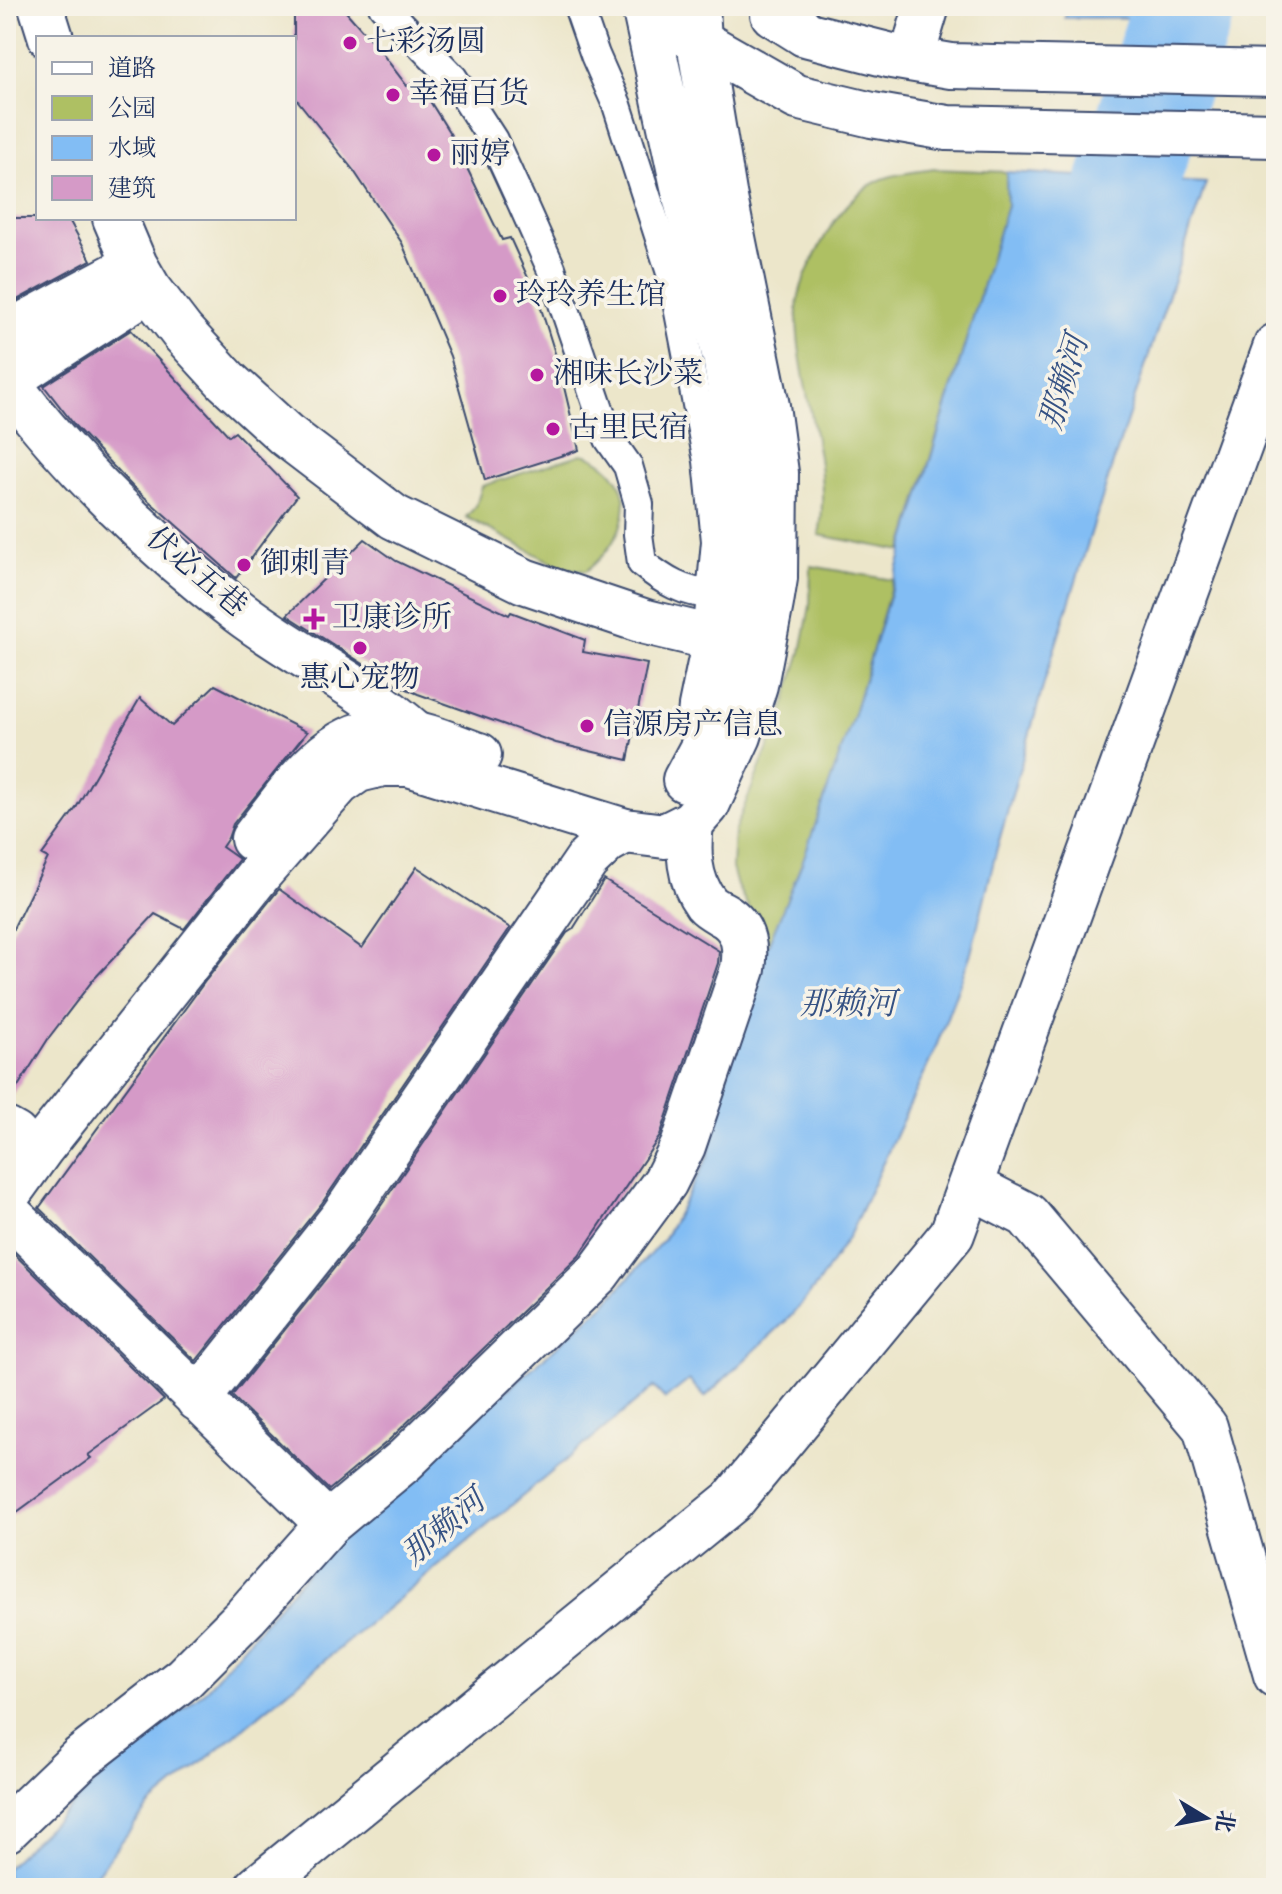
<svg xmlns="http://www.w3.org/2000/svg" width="1282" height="1894" viewBox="0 0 1282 1894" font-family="Vollkorn,'Noto Serif SC',serif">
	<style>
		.green { fill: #aec063; stroke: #647860; stroke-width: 2 }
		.water { fill: #82bdf4; stroke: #4e76a9; stroke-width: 2 }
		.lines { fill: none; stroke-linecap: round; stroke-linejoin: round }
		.river { stroke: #82bdf4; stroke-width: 102 }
		.building { fill: #d59ac7 }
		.service-casing { stroke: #3a4a6e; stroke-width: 32 }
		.pedestrian-casing { stroke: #3a4a6e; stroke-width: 48 }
		.minor-casing { stroke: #3a4a6e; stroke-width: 48 }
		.tertiary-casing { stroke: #3a4a6e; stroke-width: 48 }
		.secondary-casing { stroke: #3a4a6e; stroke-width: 48 }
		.primary-casing { stroke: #3a4a6e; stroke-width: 48 }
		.service { stroke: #fff; stroke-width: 28 }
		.pedestrian { stroke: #fff; stroke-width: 44 }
		.minor { stroke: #fff; stroke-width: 44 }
		.tertiary { stroke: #fff; stroke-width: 44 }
		.secondary { stroke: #fff; stroke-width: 44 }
		.primary { stroke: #fff; stroke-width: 44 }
		.poi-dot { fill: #b5179e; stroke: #f7f3e8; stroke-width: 3 }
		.labels { text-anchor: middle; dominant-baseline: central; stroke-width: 7; stroke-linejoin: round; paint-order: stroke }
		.poi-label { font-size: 30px; fill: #1b2f5e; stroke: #f7f3e8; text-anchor: start }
		.street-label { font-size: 30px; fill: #1b2f5e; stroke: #f7f3e8 }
		.water-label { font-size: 32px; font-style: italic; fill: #355284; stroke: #f7f3e8 }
	</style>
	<rect width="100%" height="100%" fill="#f7f3e8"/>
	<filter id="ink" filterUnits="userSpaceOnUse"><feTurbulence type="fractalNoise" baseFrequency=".0125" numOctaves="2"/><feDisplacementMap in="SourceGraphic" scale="16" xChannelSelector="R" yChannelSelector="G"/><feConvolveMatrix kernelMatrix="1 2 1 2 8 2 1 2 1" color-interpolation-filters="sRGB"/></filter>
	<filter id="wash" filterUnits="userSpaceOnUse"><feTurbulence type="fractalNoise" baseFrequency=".006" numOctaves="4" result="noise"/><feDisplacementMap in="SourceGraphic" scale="32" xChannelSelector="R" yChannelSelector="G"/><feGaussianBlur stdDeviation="1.8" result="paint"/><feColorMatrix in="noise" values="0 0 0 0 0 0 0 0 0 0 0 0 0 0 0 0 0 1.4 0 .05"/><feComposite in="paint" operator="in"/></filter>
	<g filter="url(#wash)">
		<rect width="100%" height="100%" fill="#ece6ca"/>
		<path class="green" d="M934,169L1006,172L1007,205L902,551L819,535C833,458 796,387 797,310C798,286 811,263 822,242C834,219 855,191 880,180C896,173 916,172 934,169Z
			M582,454C592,456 601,461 609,469C642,502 617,547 586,571L562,568L466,517L476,506L482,486Z
			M811,566L893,580L852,720L802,863L754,979L757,923L737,886L732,868L734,832L782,713L801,652L810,606Z"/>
		<path class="water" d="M1068,6H1276V17L1065,18Z
			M1006,172L1206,183L1115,457L1047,673L997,848L971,953L934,1052L850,1234L818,1284L790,1317L705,1397L689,1380L665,1399L654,1387L147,1808L86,1888H6V1868L100,1778L203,1693L333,1543L605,1304L664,1239L708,1157L733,1050L754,979L802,863L852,720L1007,205Z"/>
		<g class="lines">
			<path class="river" d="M1086,314L1184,6"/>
		</g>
		<g id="blocks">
			<path class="building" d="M294,6H341L377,47L407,86L418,82L467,161L464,162L502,240L510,238L539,302L559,366L579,450L485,480L450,356L402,243L354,171L294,96Z
				M6,218H68L91,260L6,306Z
				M131,330L229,436L235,432L297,496L236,578L132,486L76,427L44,386Z
				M365,539L396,561L509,615L511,612L585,640L583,652L647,664L628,760L556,743L418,694L390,681L287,615Z
				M215,685L307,732L233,824L228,838L222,847L239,859L184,929L155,914L93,980L50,1036L6,1105V943L48,858L42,855L76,808L140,698L172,726Z
				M417,867L510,928L322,1203L196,1361L39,1208L206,980L279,889L362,948Z
				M604,880L719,951L718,963L660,1136L579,1256L388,1441L329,1490L232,1396L363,1232L567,933L573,929Z
				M9,1249L164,1400L88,1455L91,1458L6,1520V1253Z"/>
		</g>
	</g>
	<g filter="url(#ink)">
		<use href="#blocks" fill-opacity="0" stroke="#3a4a6e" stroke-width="2"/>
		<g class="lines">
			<defs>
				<path id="service" d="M383,6L453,78L493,140L522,203L551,268L609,439L628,466L639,504L638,534L642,563C664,581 684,593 712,594
					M578,6L595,55L617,105L672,276L708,461L716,541L707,638L693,706L691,725L694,731"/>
				<path id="pedestrian" d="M41,6L51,38
					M918,36L927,6
					M115,218L135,265L149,289L182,332L227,381L285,434L394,517L524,581L646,622L692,633
					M6,334L135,265
					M6,381L149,289"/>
				<path id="minor" d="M6,380C69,465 155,548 239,612C296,655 361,685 415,733
					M6,1130L15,1135
					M971,1186L1027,1215L1205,1427L1276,1675
					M6,1211L328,1524
					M198,1399L342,1218L587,860L607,841L625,831
					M6,1830L81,1758L184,1678L246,1616L328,1524L405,1460L598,1273L665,1182L683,1146L743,969C746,949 745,930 727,917C721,913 711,909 706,903C688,879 688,851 691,823"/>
				<path id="tertiary" d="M644,6L686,200L725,357L742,464L741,573L731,642L706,741L685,780
					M773,14L805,34L892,56L951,66L1276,73
					M683,32L797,97L872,115L947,128L1276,135
					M253,839C291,792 331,722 401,731C428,734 454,747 479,755
					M6,1197L42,1147L259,874L339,783L358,770L383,764H409L625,831L665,836L691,823L707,805L739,736L755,685L771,603L775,578L776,473L767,406L724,193L699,42"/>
				<path id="secondary" d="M257,1888L732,1501L952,1234L1276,346"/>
				<path id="primary" d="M697,6L699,42
					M781,6L805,34"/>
			</defs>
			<use href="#service" class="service-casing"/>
			<use href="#pedestrian" class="pedestrian-casing"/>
			<use href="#minor" class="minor-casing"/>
			<use href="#tertiary" class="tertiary-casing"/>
			<use href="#secondary" class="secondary-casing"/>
			<use href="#primary" class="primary-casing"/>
			<use href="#service" class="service"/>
			<use href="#pedestrian" class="pedestrian"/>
			<use href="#minor" class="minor"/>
			<use href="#tertiary" class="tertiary"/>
			<use href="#secondary" class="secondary"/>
			<use href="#primary" class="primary"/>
		</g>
	</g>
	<g class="poi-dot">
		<circle cx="350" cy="43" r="8"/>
		<circle cx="393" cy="95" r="8"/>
		<circle cx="434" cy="155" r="8"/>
		<circle cx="500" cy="296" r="8"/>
		<circle cx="537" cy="375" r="8"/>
		<circle cx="553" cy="429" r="8"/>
		<circle cx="244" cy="565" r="8"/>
		<path d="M310 607h8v8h8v8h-8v8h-8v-8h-8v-8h8z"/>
		<circle cx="360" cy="648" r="8"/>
		<circle cx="587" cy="726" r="8"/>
	</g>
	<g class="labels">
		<g class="poi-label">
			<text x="366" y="43">七彩汤圆</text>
			<text x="409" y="95">幸福百货</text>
			<text x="450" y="155">丽婷</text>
			<text x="516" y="296">玲玲养生馆</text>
			<text x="553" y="375">湘味长沙菜</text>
			<text x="569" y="429">古里民宿</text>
			<text x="260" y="565">御刺青</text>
			<text x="332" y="619">卫康诊所</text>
			<text x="360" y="679" text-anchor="middle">惠心宠物</text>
			<text x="603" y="726">信源房产信息</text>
		</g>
		<g class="street-label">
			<text transform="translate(196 573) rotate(40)">伏必五巷</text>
		</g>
		<g class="water-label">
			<text transform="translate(1066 383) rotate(-73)">那赖河</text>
			<text x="848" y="1006">那赖河</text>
			<text transform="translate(445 1529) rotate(-40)">那赖河</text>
		</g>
	</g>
	<rect width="1282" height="1894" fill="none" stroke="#f7f3e8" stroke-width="32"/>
	<rect x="36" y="36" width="260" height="184" fill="#f7f3e8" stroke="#9fa5b1" stroke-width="2"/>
	<rect x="52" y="62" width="40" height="12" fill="#ffffff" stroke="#9fa5b1" stroke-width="2"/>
	<text x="108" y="76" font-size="24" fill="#1b2f5e">道路</text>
	<rect x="52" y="96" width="40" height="24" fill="#aec063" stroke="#9fa5b1" stroke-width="2"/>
	<text x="108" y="116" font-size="24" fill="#1b2f5e">公园</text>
	<rect x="52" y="136" width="40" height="24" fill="#82bdf4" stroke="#9fa5b1" stroke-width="2"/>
	<text x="108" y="156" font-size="24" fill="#1b2f5e">水域</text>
	<rect x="52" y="176" width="40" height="24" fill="#d59ac7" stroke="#9fa5b1" stroke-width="2"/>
	<text x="108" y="196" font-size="24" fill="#1b2f5e">建筑</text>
	<g transform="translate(1206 1818) rotate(100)" stroke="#f7f3e8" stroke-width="6" paint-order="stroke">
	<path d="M0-6L14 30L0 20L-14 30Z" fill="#1b2f5e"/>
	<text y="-12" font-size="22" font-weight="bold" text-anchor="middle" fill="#1b2f5e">北</text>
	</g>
</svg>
